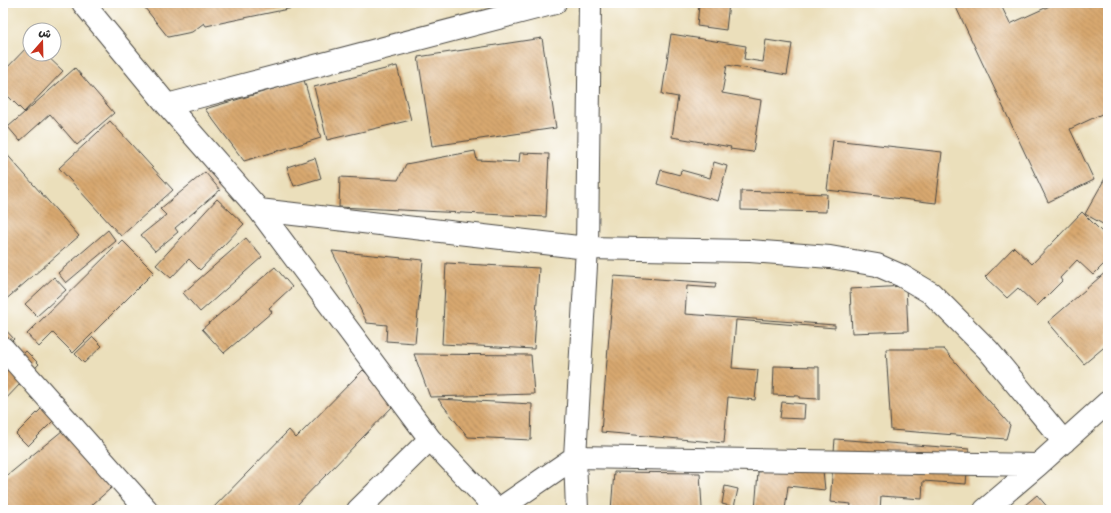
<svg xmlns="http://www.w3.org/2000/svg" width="1111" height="513" viewBox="0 0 1111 513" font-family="Pangolin,'Playpen Sans Arabic',sans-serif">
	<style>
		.building { fill: url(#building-back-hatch) }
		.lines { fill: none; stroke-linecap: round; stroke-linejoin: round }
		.minor-casing { stroke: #484641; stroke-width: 24 }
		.minor { stroke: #fff; stroke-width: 22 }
	</style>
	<defs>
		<pattern id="building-back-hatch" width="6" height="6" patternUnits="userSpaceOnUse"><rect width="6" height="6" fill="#d8a86f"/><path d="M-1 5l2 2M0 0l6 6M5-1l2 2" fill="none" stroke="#af895b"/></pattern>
	</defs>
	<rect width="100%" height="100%" fill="#fff"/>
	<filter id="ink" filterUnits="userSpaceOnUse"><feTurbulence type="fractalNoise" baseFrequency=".025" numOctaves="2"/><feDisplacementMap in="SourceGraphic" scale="8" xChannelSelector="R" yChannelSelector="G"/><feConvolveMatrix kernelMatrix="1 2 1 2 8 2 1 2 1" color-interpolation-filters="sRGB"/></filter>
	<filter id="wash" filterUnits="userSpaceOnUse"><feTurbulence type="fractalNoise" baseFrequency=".012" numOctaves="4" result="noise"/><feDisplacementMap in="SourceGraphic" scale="16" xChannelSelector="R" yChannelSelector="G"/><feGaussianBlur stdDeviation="0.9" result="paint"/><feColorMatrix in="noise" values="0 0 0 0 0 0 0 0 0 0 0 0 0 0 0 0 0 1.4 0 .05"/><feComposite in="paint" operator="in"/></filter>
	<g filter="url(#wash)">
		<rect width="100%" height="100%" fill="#ebdfbb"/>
		<g id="blocks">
			<path class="building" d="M141,3H312V4L206,26L204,23L192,32L168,37Z
				M693,3H729L726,30L697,26L699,5Z
				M954,3H1000L1010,24L1056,3H1108V111L1070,129L1094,180L1048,202Z
				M671,34L746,46L744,59L763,62L766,40L792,44L787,75L727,65L722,93L761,100L753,152L730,149L731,147L672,137L678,97L662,94Z
				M542,38L556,128L432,146L418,57Z
				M30,44V54H45L63,71L24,112L8,96L3,102V72Z
				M397,66L411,120L327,140L314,87Z
				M75,68L114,113L77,145L50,114L20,141L8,127Z
				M304,80L321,138L244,161L205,109Z
				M110,121L173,190L121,236L59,168Z
				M833,140L942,152L936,203L827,190Z
				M3,150L79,236L3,302Z
				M475,151L477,160L519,162L520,153L549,154L546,217L339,207L340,177L398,180L406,164Z
				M315,158L321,178L294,186L287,167Z
				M714,162L727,166L718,201L657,184L661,170L680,175L681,170L710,178Z
				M205,172L220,190L175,228L178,232L155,251L141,235L166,215L160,209Z
				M1108,173V227L1085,214Z
				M741,191L827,194L826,212L741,210Z
				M217,199L244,224L200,270L189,259L171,278L156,265Z
				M1082,212L1108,238V260L1093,275L1077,260L1060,278L1062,281L1037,306L1018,288L1007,298L985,277L1014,247L1032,264Z
				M108,230L116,241L66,283L58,273Z
				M246,238L262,257L200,312L183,293Z
				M122,240L154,272L73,353L53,333L39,347L27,334Z
				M332,251L423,260L415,343L386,341L387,325L367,323Z
				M446,263L539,268L534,349L442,344Z
				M275,267L292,287L269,308L272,312L224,353L202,329Z
				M1108,270V344L1084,364L1048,322Z
				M614,276L716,283L715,288L687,286L685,314L835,325V328L736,320L732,368L758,370L755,400L728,397L724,443L601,432Z
				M54,277L66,290L37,316L25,304Z
				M906,286L908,331L852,333L850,289Z
				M3,327L14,339L3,350Z
				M93,337L102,346L84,363L75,354Z
				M886,349H944L1010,425L1006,439L891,430Z
				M26,351L39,364L3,402V375Z
				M414,354L531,355L534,394L430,397Z
				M774,366L819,367V399L799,398V396L773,395Z
				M363,370L396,403L292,510H211L289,430L296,438Z
				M438,399L532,404L531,440L468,437Z
				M782,402L805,404L804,419L780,418Z
				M47,403L59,415L28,446L16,434Z
				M68,426L118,482L86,510H3V479Z
				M835,439L969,449L966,484L923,481L922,499L881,496L880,510H850L851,504L830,502Z
				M783,468L823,470L825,490L788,486L785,510H755L758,472Z
				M614,472L700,473L702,508L700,510H611Z
				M725,486L738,489L734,507L722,504Z
				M1037,495L1050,510H1019Z"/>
		</g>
	</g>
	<g filter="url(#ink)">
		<use href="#blocks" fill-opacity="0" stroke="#484641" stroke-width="1"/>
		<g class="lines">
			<defs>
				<path id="minor" d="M83,3L167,105L259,210L430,439L497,510
					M167,105L555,3
					M259,210L587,248L750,251L830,257L877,265L902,276L931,293L988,350L1064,442
					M3,348L147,510
					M358,510L430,439
					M498,510L575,457L1038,465
					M577,510L575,457L587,248L590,3
					M985,510L1038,465L1108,402"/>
			</defs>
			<use href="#minor" class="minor-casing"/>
			<use href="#minor" class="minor"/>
		</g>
	</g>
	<rect width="1111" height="513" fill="none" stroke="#fff" stroke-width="16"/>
	<g transform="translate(42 42) rotate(20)"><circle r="19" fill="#ffffff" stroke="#aaaaaa"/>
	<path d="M0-3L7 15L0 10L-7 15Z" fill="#c8321e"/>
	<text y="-6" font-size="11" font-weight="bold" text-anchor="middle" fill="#2b2b2b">ش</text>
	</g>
</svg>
